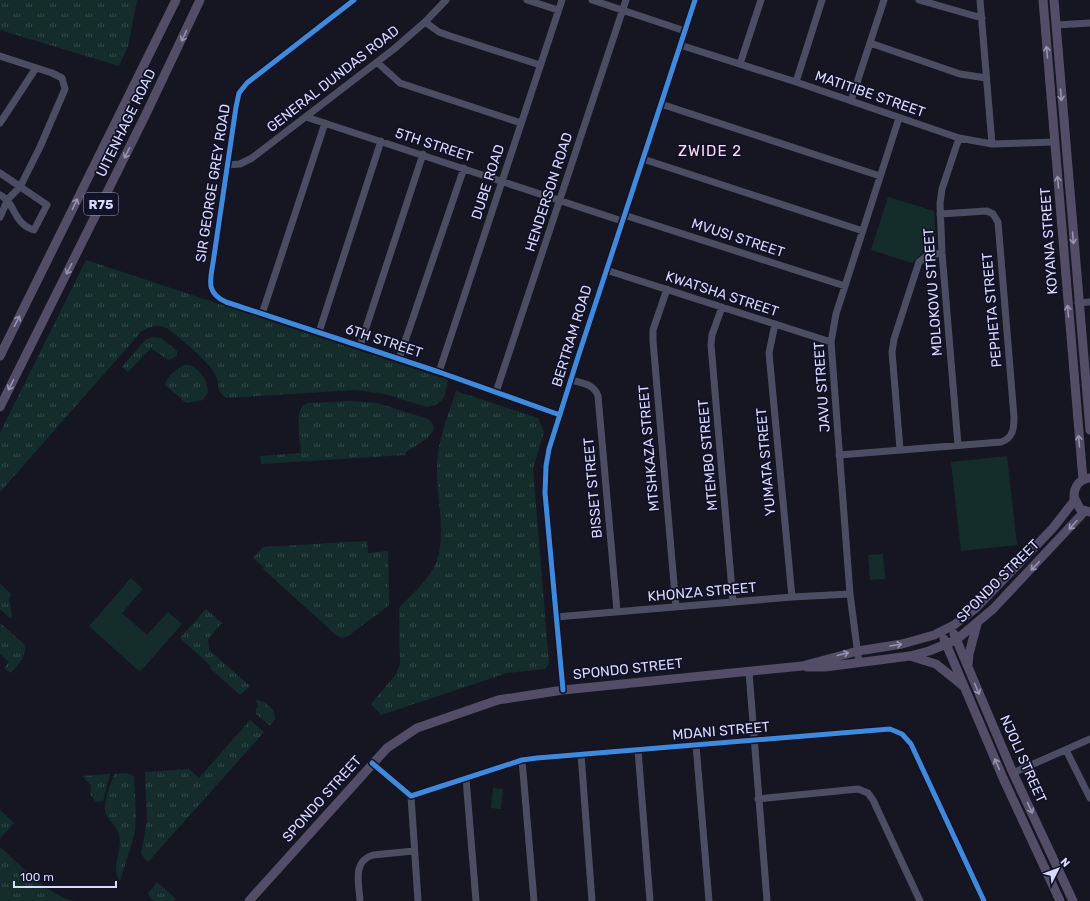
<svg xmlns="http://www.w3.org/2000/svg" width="1090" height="901" viewBox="0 0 1090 901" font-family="Rubik,sans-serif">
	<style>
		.grass { fill: url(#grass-tufts) }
		.garden { fill: #142d2b }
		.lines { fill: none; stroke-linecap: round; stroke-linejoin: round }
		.minor { stroke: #4b4d63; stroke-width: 7 }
		.major { stroke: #534d68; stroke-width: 9 }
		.cycleway-casing { stroke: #111127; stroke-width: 8 }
		.cycleway { stroke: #408adc; stroke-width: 5 }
		.oneway { stroke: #9693b3 }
		.labels { text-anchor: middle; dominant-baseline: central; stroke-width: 3.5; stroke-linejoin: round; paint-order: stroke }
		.shield { fill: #111127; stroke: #9c9dbe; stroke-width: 1 }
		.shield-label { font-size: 13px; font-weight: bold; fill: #d8d9fe }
		.street-label { font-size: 14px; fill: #d8d9fe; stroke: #111127 }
		.neighbourhood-label { font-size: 15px; letter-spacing: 1px; fill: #fedaf6; stroke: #111127 }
	</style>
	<defs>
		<pattern id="grass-tufts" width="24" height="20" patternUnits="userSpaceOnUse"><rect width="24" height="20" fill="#142d2b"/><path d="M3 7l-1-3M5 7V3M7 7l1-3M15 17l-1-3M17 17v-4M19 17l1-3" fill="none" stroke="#354b4b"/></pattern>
	</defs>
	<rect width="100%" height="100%" fill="#161622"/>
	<path class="grass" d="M0,0H137L128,46L119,66L0,30Z
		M86,260L448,380L445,395L441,401L435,405L427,407L385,394L355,390L227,398C216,393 220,383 215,374C209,362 179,337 167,328C157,324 149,326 141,332L0,492V433Z
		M152,337L161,338L177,351V355L172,359L168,360L151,348L128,372L122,367L145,340Z
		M184,365H190C201,371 207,380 208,392L203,400L186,403L165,385C166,377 177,369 184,365Z
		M456,391L538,418L544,432L533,468L549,664L545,669L507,673L381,715L371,704L396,674L400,664L399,608C411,595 428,581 436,563C447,536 436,495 437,465C438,439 448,416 456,391Z
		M349,401L377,403L428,419C446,432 416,445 406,452V455L261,464L260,456L301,453C301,440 292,407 308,403Z
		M367,541L368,553L388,551L389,605L347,637L342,638L336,635L263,569L264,567L253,558L263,547Z
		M0,584L11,594L9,600L12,616L10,618L0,609Z
		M206,609L222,623L208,639L209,650L250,686L240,695L210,668L211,666L180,638Z
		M0,623L24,644C28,656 18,664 11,673L4,668L9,662L0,654Z
		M256,700L264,702L274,711L275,719L270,726L256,714V709L258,707Z
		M250,720L264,732L148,862L141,854L147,821L145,772L189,769L199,778Z
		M127,773L134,776L136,815L135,830L132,843L120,881C111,871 120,854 120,842C120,825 107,822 105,810C104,800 111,784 114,774Z
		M110,774L103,801L96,802L90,794L91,785L82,776Z
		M0,810L14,823L0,838Z
		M0,847C20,864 48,896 74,901H0Z
		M157,882L175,898L174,901H152L148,893Z"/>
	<path class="garden" d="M888,197L934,211L936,243L932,250L921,254L912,263L871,250Z
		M1007,456L1017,545L961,551L951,462Z
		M883,554L885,579L870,580L868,555Z
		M131,578L143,589L122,613L147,635L168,612L182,624L140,672L89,626Z
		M493,788L503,789L501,809L491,808Z"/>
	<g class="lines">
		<path class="minor" d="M354,0L247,83L239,93L236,107L213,263C210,281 206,293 226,302L439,372L560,415
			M527,0L558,10
			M592,0L685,31
			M919,0L982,18
			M980,0L992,144
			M425,22L439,32L450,36L540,65
			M1056,25L1090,23
			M870,43L960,74L986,78
			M680,45L796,82L959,138L992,144L1055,142
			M0,56L52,73L62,78L65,89L40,147L20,187L8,199L0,217
			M378,63L400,83L521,123
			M740,64L761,0
			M796,82L822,0
			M851,101L884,0
			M661,104L880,176
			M306,117L622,221
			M0,123L36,68
			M643,159L863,231
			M227,165L240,164L252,158L394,49L425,22L446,0
			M0,173L47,205L34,230C13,224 16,203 0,195
			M624,215L845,286
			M606,270L831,342
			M667,289L653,330V341L676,607
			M1078,303L1090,302
			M722,307L712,335L711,345L733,602
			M262,314L325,123
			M775,324L769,353L792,597
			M319,332L381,141
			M360,346L423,154
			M399,359L464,168
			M439,372L562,0
			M571,380C582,383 594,384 598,396L617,611
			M496,392L626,0
			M958,445L942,253L940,203L942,189L959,138
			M900,449L892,352L894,339L919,262L928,255L942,253
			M839,455L1001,442C1013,438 1014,429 1014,417L998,222L993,214L987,211L940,214
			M556,617L792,597L850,594
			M859,663L850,594L831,342L836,314L899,118
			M749,672L767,901
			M563,690L545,493L546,466L549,449L578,357L695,0
			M696,745L709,901
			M638,750L650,901
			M1066,750L1090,798
			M581,754L592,901
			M522,760L534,901
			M372,763L411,796L522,760L537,758L890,729L902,734L911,744L984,901
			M1013,773L1090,739
			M466,778L476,901
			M411,796L418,901
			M758,799L858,789L868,793L873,800L920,901
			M360,901C359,884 352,861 373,855L414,851"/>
		<path class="major" d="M1043,0L1083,480
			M1054,0L1090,430
			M0,356L176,0
			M0,407L146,114L200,0
			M1090,478C1080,479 1074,486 1074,497L1080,509L1090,512
			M954,634L1013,773L1073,901
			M944,639L1003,778L1060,901
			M913,657L936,664L962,685
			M968,665L969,654L977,624
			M807,667H825L910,656L929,651L956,640L993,609L1085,511
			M249,901L387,748L417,728L498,700L563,690L802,666L858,651L902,644L934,635L954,625L976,608L1053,528L1074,501"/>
		<defs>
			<path id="cycleway" d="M354,0L247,83L239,93L236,107L213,263C210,281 206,293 226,302L439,372L560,415
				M563,690L545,493L546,466L549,449L578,357L695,0
				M372,763L411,796L522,760L537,758L890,729L902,734L911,744L984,901"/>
		</defs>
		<use href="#cycleway" class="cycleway-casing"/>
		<use href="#cycleway" class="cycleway"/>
	</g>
	<defs><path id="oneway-shaft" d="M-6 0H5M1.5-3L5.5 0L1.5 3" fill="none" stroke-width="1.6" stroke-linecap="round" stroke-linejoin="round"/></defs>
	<g class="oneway">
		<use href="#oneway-shaft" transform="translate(184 36) rotate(115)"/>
		<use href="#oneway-shaft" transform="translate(1047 52) rotate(-95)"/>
		<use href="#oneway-shaft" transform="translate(1061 95) rotate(85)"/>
		<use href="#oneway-shaft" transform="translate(127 153) rotate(117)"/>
		<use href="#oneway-shaft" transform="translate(1058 182) rotate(-95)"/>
		<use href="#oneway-shaft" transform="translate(75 204) rotate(-64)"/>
		<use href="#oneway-shaft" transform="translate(1073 238) rotate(85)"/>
		<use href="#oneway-shaft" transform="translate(69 269) rotate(117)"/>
		<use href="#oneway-shaft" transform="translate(1068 311) rotate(-95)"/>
		<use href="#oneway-shaft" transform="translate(17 321) rotate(-63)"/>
		<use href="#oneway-shaft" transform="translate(11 385) rotate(117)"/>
		<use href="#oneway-shaft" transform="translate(1079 441) rotate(-95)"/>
		<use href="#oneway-shaft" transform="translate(1073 525) rotate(132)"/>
		<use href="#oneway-shaft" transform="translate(1035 566) rotate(134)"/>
		<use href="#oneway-shaft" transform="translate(896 645) rotate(-9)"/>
		<use href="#oneway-shaft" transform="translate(843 654) rotate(-14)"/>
		<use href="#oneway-shaft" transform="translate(977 689) rotate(67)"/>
		<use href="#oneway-shaft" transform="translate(997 764) rotate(-113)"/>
		<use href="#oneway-shaft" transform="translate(1030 808) rotate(65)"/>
	</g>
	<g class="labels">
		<rect class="shield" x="84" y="193" width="34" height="22" rx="3"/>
		<g class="shield-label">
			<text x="101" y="204">R75</text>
		</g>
		<g class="street-label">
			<text transform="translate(333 79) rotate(-38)">GENERAL DUNDAS ROAD</text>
			<text transform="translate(870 94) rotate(19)">MATITIBE STREET</text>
			<text transform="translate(126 123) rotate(-64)">UITENHAGE ROAD</text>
			<text transform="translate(434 145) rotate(18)">5TH STREET</text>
			<text transform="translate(488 182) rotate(-72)">DUBE ROAD</text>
			<text transform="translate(213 183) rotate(-81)">SIR GEORGE GREY ROAD</text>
			<text transform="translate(549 192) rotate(-72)">HENDERSON ROAD</text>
			<text transform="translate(738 238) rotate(18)">MVUSI STREET</text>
			<text transform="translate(1049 241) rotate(-94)">KOYANA STREET</text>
			<text transform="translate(933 292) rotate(-94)">MDLOKOVU STREET</text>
			<text transform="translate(722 294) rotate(18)">KWATSHA STREET</text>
			<text transform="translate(992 310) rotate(-95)">PEPHETA STREET</text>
			<text transform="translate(572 336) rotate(-73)">BERTRAM ROAD</text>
			<text transform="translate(384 341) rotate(18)">6TH STREET</text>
			<text transform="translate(822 387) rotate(-94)">JAVU STREET</text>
			<text transform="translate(649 448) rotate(-95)">MTSHKAZA STREET</text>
			<text transform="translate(708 455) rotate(-95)">MTEMBO STREET</text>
			<text transform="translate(766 462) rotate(-95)">YUMATA STREET</text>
			<text transform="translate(593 488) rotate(-95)">BISSET STREET</text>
			<text transform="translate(998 581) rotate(-45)">SPONDO STREET</text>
			<text transform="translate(702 592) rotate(-5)">KHONZA STREET</text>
			<text transform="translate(628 669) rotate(-6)">SPONDO STREET</text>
			<text transform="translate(721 731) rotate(-5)">MDANI STREET</text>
			<text transform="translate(1023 759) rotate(66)">NJOLI STREET</text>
			<text transform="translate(322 799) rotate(-48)">SPONDO STREET</text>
		</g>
		<g class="neighbourhood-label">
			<text x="710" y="151">ZWIDE 2</text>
		</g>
	</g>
	<g transform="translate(1058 869) rotate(48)" stroke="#111127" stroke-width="3" paint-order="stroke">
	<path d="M0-3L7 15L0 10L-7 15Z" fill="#d8d9fe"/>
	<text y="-6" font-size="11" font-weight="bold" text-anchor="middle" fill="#d8d9fe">N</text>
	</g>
	<path d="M14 881v6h102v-6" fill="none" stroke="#d8d9fe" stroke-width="2"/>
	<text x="20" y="881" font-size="12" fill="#d8d9fe" stroke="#111127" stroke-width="3" paint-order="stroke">100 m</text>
</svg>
